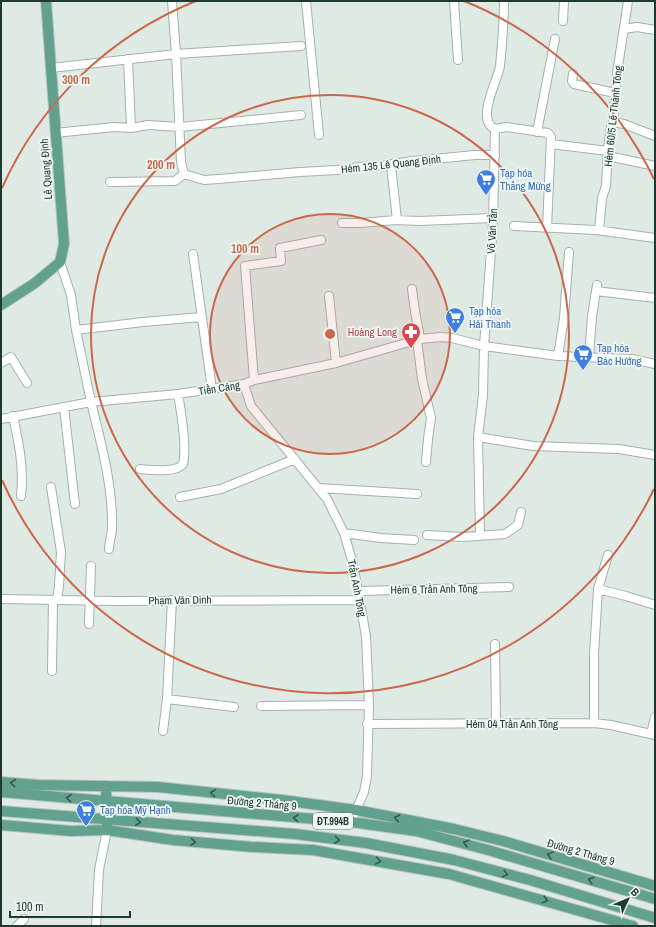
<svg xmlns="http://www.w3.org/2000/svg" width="656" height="927" viewBox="0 0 656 927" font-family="'Archivo Narrow',sans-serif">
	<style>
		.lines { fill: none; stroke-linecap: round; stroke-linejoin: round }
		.minor-casing { stroke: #a2b2ac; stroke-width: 10 }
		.major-casing { stroke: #bcc4c2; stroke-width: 12 }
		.minor { stroke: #fff; stroke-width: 8 }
		.major { stroke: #62a18e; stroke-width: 10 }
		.oneway { stroke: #34594e }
		.ring { fill: none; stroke: #ca684c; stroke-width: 2 }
		.labels { text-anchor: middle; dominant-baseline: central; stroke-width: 3.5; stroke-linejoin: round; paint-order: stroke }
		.shield { fill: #eff7f3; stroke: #5e736c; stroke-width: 1 }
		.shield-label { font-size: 10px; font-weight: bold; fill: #203a32 }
		.street-label { font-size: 11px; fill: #203a32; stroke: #eff7f3 }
		.shop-label { font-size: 11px; fill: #366cbe; stroke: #eff7f3; text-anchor: start }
		.health-label { font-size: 11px; fill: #be3a42; stroke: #eff7f3; text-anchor: end }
		.centre { fill: #ca684c; stroke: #eff7f3; stroke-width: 2 }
		.ring-label { font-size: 12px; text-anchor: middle; font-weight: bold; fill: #ca684c; stroke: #eff7f3; stroke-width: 3.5; stroke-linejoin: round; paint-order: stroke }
	</style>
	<rect width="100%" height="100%" fill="#dfeae5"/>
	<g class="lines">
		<defs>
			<path id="minor" d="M172,1L176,54L181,162L184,174L204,180L219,179L300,172L337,170L359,167L387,165L412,161L475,155H495
				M306,1L319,135
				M454,1L458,60
				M563,21L564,1
				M624,29L637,27L655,30
				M128,59L131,128
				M51,68L176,54L301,46
				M573,74L572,81L574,84L615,93
				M613,122L624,124L655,136
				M495,129L506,127L548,133L551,137L547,228
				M537,132L555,39
				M55,133L114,127L131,128L148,125L180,127L301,115
				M551,144L608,151
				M608,156L655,166
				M391,165L397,220
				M110,182L175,181L184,174
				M342,223H361L395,220L420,221L493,218
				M514,226L596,230L655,238
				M599,230L602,198L606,186L608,148L611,127L613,122L617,73L628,1
				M193,254L212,389
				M60,262L71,295L76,330L91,402L178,394L244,384L254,380L336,363L420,339L441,337L452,338L484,346L558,356L632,359L655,364
				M412,289L415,311L420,339
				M596,291L655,298
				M329,296L336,363
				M76,330L143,322L202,317
				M417,340L422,379L431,418L428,439L426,462
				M558,356L564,318L569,252
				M589,357L592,316L597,285
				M1,363L11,357L27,383
				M254,380L245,266L281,261L280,248L321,240
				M244,384L251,406L327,499L344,533L353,564L366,636L369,705L367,776L364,792L356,810L351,822
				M64,407L75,504
				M13,416C19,444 24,467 21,496
				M1,419L91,402C101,443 113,486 112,528C112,535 109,542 109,549
				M478,437L533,446L619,449L655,455
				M140,469C151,470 177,473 183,464C187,448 181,411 178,394
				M51,487L61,552L59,586L57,600
				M319,488L417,494
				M180,497L221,489L295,459
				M344,533L381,538L414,540
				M427,535L463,537L505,534L518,525L521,512
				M480,535L478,437L483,395L484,346L493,224L495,129C475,120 498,80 500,66C502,45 504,22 504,1
				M598,589L626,596L655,605
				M359,591L509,587
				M1,599L117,601L360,600
				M89,624L91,566
				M495,644L496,724
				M52,671L53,600
				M167,699L234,707
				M261,706L369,705
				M594,723V654L598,589L608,555
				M367,724L594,723L611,725L655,735
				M163,731L167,699L172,600
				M651,734L655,717
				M17,926L24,919
				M96,926L99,870L107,830"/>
			<path id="major" d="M1,305L35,283L60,262L64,244L46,1
				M1,782L39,785L158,787L282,800L356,810L454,829L503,841L655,886
				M106,786L107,826
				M1,792L351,822L416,831L488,850L655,899
				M1,811L295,834L366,843L454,860L530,880L655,918
				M1,825L71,831L107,830L173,840L252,847L313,850L449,874L633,926"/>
		</defs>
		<use href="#minor" class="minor-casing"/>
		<use href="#major" class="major-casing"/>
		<use href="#minor" class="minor"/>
		<use href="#major" class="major"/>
	</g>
	<defs><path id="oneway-chevron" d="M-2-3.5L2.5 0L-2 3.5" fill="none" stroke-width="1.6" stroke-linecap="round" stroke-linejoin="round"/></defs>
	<g class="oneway">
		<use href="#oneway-chevron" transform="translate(13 783) rotate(-175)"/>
		<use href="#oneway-chevron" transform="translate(213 793) rotate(-174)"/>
		<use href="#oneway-chevron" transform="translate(69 798) rotate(-175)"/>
		<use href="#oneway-chevron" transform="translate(296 818) rotate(-175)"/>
		<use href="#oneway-chevron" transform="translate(397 818) rotate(-169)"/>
		<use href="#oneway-chevron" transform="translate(138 822) rotate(5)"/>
		<use href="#oneway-chevron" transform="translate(337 840) rotate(7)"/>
		<use href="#oneway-chevron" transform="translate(193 842) rotate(5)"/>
		<use href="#oneway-chevron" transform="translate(466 843) rotate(-164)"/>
		<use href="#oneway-chevron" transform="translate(550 855) rotate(-165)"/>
		<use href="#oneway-chevron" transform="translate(378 861) rotate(10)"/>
		<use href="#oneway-chevron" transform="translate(505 874) rotate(15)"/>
		<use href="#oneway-chevron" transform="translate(591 880) rotate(-163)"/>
		<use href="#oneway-chevron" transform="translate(545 900) rotate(16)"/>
	</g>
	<circle cx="330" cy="334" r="120" fill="#ca684c" fill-opacity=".12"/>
	<g class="ring">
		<circle cx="330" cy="334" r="120"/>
		<circle cx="330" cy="334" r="239"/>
		<path d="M654 489A359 359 0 0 1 2 480M2 188A359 359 0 0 1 196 1M464 1A359 359 0 0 1 654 179"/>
	</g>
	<defs>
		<symbol id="supermarket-pin" viewBox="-11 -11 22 30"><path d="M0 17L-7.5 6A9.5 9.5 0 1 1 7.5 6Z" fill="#3f7fe0" stroke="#eff7f3"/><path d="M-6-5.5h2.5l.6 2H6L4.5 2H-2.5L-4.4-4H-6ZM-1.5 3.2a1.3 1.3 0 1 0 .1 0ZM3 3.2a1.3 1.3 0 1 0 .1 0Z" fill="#fff"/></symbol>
		<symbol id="pharmacy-pin" viewBox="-11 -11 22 30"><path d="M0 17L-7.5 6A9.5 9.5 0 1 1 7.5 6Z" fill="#e0444e" stroke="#eff7f3"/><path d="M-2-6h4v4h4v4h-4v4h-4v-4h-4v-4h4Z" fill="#fff"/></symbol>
	</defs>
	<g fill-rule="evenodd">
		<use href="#supermarket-pin" x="475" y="168" width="22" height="30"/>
		<use href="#supermarket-pin" x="444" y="306" width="22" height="30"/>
		<use href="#pharmacy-pin" x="400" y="321" width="22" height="30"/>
		<use href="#supermarket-pin" x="572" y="343" width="22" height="30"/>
		<use href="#supermarket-pin" x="75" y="799" width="22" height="30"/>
	</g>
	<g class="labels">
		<rect class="shield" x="313" y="813" width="40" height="16" rx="3"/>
		<g class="shield-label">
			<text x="333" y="821">ĐT.994B</text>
		</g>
		<g class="street-label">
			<text transform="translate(613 116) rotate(-84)">Hẻm 60/5 Lê Thánh Tông</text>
			<text transform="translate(391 164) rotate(-6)">Hẻm 135 Lê Quang Định</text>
			<text transform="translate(46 169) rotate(-94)">Lê Quang Định</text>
			<text transform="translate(492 231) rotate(-87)">Võ Văn Tần</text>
			<text transform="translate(219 388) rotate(-9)">Tiền Cảng</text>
			<text transform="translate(357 588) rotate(79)">Trần Anh Tông</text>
			<text transform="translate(434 589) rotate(-1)">Hẻm 6 Trần Anh Tông</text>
			<text transform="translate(180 600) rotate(-1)">Phạm Văn Dinh</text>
			<text x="512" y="724">Hẻm 04 Trần Anh Tông</text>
			<text transform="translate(262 803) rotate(5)">Đường 2 Tháng 9</text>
			<text transform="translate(581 852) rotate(16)">Đường 2 Tháng 9</text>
		</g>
		<g class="shop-label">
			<text x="500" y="173">Tạp hóa<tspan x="500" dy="13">Thắng Mừng</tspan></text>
			<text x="469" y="311">Tạp hóa<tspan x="469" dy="13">Hải Thanh</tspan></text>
			<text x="597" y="348">Tạp hóa<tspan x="597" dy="13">Bác Hướng</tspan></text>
			<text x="100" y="810">Tạp hóa Mỹ Hạnh</text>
		</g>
		<g class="health-label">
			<text x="397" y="332">Hoàng Long</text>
		</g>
	</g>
	<circle cx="330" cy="334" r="6" class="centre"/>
	<g class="ring-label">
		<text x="76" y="84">300 m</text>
		<text x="161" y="169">200 m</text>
		<text x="245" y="253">100 m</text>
	</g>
	<rect width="656" height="927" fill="none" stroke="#203a32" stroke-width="4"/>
	<g transform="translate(628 899) rotate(46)" stroke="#eff7f3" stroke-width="3" paint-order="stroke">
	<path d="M0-3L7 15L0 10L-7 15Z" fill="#203a32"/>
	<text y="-6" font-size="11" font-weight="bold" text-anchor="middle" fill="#203a32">B</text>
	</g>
	<path d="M10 911v6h120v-6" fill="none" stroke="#203a32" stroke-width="2"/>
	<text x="16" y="911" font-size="12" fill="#203a32" stroke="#eff7f3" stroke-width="3" paint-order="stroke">100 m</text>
</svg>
